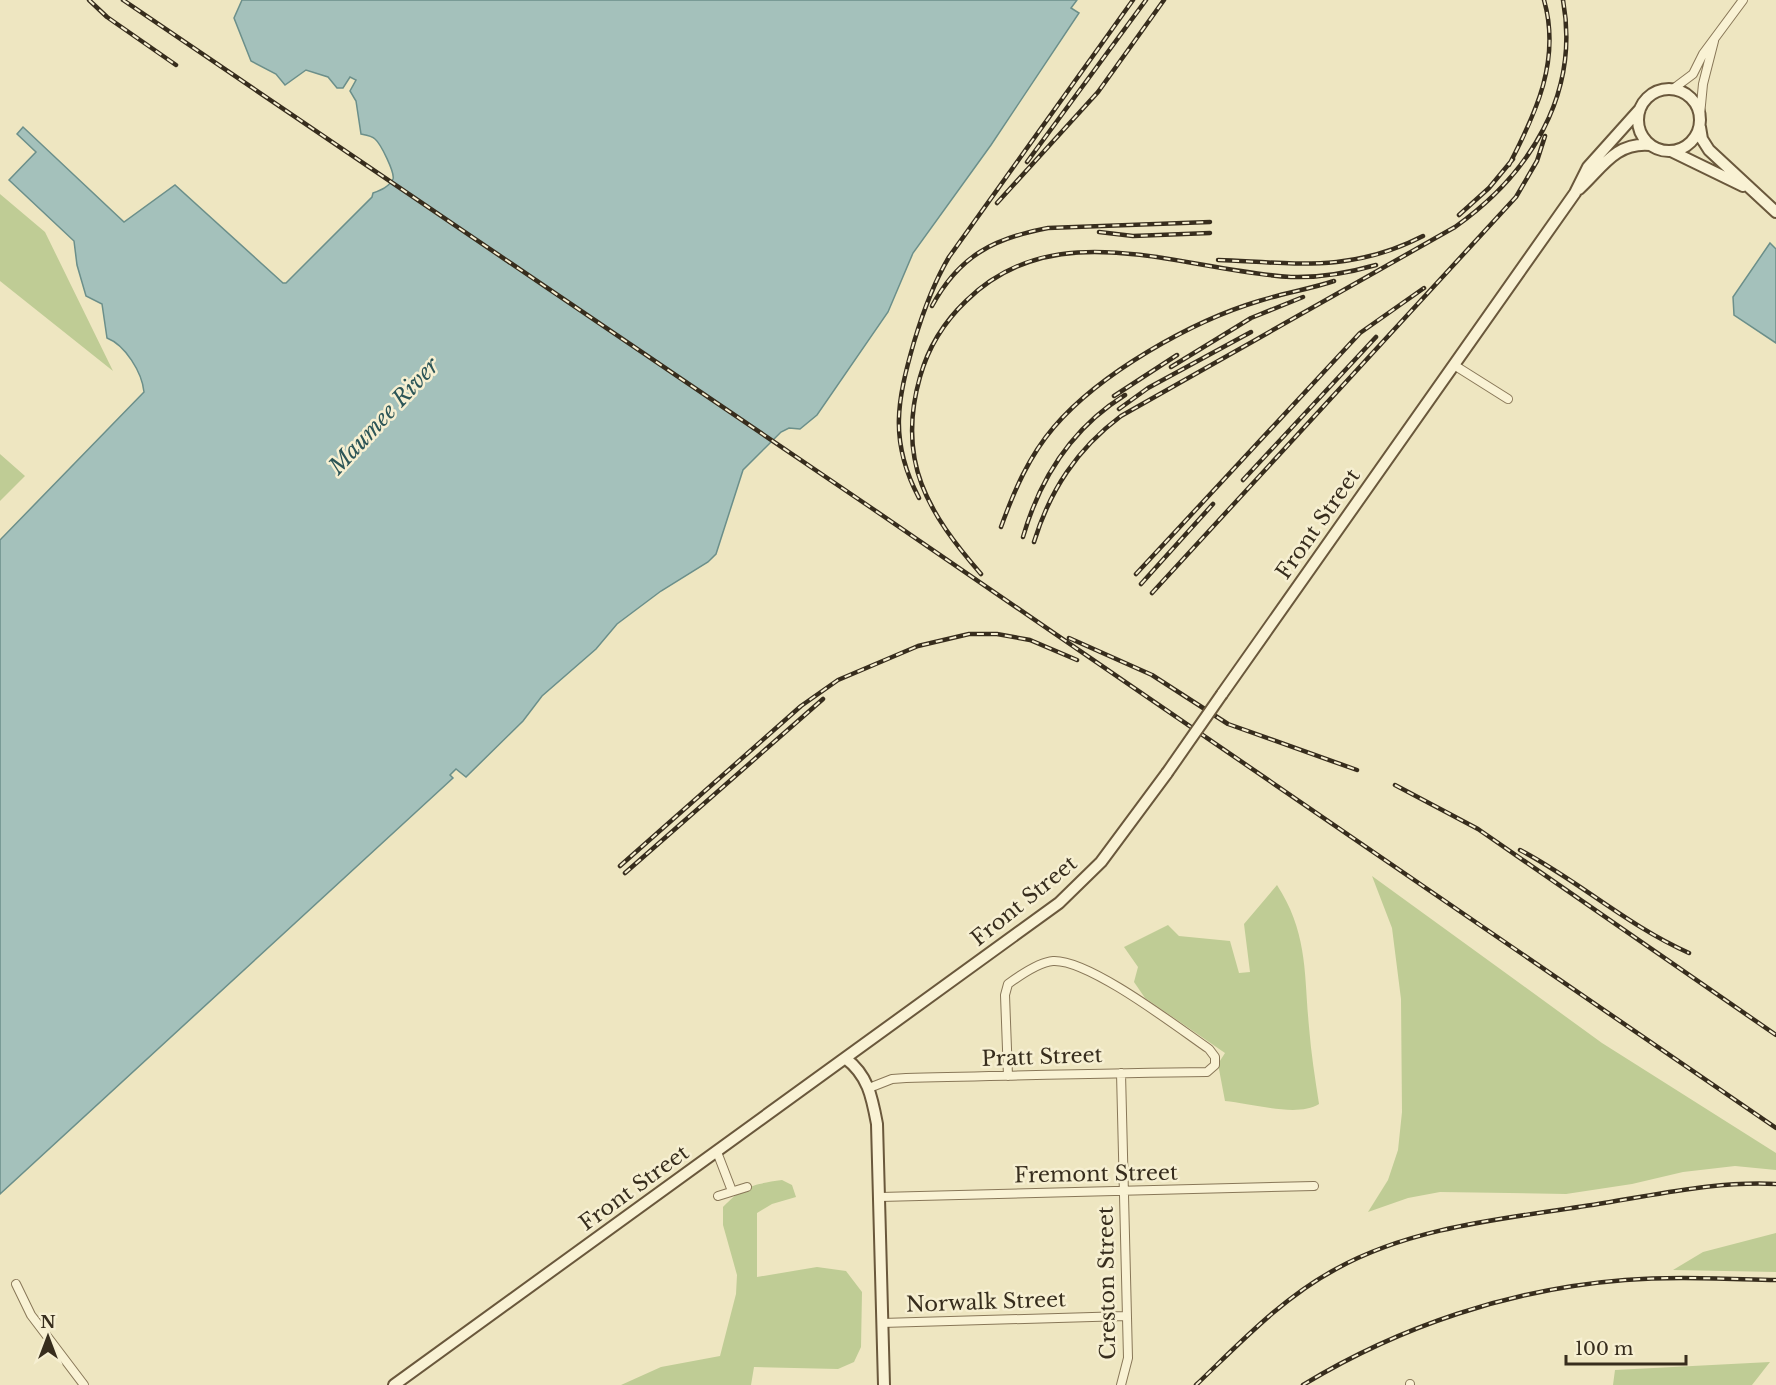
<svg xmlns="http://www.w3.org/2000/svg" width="1776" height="1385" viewBox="0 0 1776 1385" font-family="'Libre Baskerville',serif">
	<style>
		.green { fill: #bfcc95 }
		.water { fill: #a4c1bb; stroke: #6b8f8a; stroke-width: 1.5 }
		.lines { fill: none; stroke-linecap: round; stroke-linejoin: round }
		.street-casing { stroke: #887758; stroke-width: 10 }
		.secondary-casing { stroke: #6a583c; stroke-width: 14 }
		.street { stroke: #f9f2d4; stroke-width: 8 }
		.secondary { stroke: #f9f2d4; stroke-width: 10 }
		.rail-casing { stroke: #372d1d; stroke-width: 4.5 }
		.rail { stroke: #f6efd1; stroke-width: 2; stroke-dasharray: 7; stroke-linecap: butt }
		.secondary-bridge-casing { stroke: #6a583c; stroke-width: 14; stroke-linecap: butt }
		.secondary-bridge { stroke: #f9f2d4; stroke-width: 10 }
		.labels { text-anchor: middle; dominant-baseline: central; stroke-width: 5; stroke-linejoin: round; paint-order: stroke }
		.street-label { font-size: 21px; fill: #372d1d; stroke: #f6efd1 }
		.water-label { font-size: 22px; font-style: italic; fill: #2c5557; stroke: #f6efd1 }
	</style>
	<rect width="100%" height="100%" fill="#eee6c1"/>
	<path class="green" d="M0,194L45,232L113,371L0,281Z
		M0,454L25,476L0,501Z
		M1372,876L1602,1043L1776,1153V1170L1735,1166L1683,1172L1632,1184L1566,1194L1440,1192L1408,1198L1368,1212L1388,1180L1398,1150L1402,1112L1401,999L1392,928Z
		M1277,885C1308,933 1304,973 1309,1027C1311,1053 1315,1078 1319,1104C1297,1118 1251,1103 1225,1101L1218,1064L1225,1053L1145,998L1134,982L1138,967L1124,947L1168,925L1179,936L1230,941L1239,973L1250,972L1244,924Z
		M782,1180L792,1185L796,1197L772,1204L757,1213V1277L817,1267L846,1271L862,1292L861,1347L854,1362L838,1369L754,1367L751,1385H621L661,1367L720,1356L736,1294L737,1275L723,1225V1207C743,1186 754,1184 782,1180Z
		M1776,1233V1272L1673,1270L1703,1252Z
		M1770,1362L1752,1385H1613L1615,1370Z"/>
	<path class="water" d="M242,0H1077L1071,8L1079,13L991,145L913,253L888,312L817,415L800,429L789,428L781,432L743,470L716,554L708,562L661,591L617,624L596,649L542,696L523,721L466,777L456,769L450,775L453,778L0,1194V540L144,392C142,372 125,345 107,338L102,304L86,296L77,265L74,241L9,180L36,152L17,134L23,127L124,222L175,185L283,283H286L372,197L373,193C381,190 389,187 393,179C395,173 381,144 375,139C372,136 366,135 361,134L356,101L350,91L356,80L350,77L343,88H337L328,77L306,70L285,85L276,74L251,61L234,18Z
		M1770,243L1776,249V343L1734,315L1733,297Z"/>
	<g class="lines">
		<defs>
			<path id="street" d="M1673,89L1693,74L1703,54L1743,0
				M1700,115L1703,84L1714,41
				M1454,365L1508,399
				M869,1088L892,1079L906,1078C1006,1076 1106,1073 1207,1072L1215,1065V1057L1209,1049C1177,1027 1089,959 1053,961C1039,962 1019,976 1008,984L1005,995L1008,1076
				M717,1152L732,1191
				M718,1196L747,1187
				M880,1197L1314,1186
				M16,1284L31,1315L84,1385
				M882,1323L1126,1316
				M1410,1384V1385
				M1121,1385L1128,1358L1121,1073"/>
			<path id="secondary" d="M1638 120a31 31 0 1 1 62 0a31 31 0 1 1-62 0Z
				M1700,127L1702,139L1709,150L1776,212
				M1671,151L1743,186
				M1579,189C1602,168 1615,142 1650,145
				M1222,694L1575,193L1588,167L1640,109
				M845,1058C868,1075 872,1097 877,1124L884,1385
				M394,1385L1059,903L1101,862L1167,773"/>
		</defs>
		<use href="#street" class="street-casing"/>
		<use href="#secondary" class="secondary-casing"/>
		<use href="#street" class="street"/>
		<use href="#secondary" class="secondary"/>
		<defs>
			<path id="rail" d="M89,0L107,17L176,65
				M123,0L870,507L1776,1128
				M1027,162L1146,0
				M1509,165C1536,113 1561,60 1544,0
				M997,203L1098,92L1164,0
				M1459,215L1489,188L1513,159
				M1099,232L1133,236L1210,233
				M1218,260C1295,263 1351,273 1423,236
				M932,306C959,256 994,238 1048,228L1210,222
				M1171,367L1251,318L1303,297
				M1114,396L1177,355
				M1119,409L1148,388L1251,332
				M1243,480L1376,337
				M919,498C889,441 897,401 914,342C923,312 933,284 949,257L1133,0
				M1001,527C1014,491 1029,456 1054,427C1100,373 1192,321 1259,301C1284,293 1310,289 1334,281
				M1023,537C1040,478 1072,428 1125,395
				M1034,542C1050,490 1077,449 1121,416L1455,227C1530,174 1580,94 1563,0
				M981,574C928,513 896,461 920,377C928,348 945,321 966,301C1057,211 1182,271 1291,277C1321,278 1348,273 1376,265
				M1136,574L1360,333L1424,288
				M1141,584L1213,504
				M1152,593L1516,197L1537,161L1545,136
				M1069,638L1152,675L1228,724L1357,770
				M1395,785L1478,829L1776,1035
				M1520,850C1579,881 1628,926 1689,953
				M620,866L801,706L838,680L918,646L969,634H997L1030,640L1077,660
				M625,873L823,699
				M1196,1385C1240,1343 1282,1298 1336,1269C1417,1224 1515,1218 1604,1203C1661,1194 1718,1181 1776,1184
				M1303,1385C1400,1326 1511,1289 1625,1280C1675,1276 1726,1279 1776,1280"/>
		</defs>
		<use href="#rail" class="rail-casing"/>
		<use href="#rail" class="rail"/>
		<defs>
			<path id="secondary-bridge" d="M1167,773L1222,694"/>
		</defs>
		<use href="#secondary-bridge" class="secondary-bridge-casing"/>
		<use href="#secondary-bridge" class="secondary-bridge"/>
	</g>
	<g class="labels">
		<g class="street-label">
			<text transform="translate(1318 524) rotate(-55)">Front Street</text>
			<text transform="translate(1024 901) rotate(-39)">Front Street</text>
			<text transform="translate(1042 1057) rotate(-2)">Pratt Street</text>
			<text transform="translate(1096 1174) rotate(-1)">Fremont Street</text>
			<text transform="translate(634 1188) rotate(-36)">Front Street</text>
			<text transform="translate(1107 1283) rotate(-91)">Creston Street</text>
			<text transform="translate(986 1302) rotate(-2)">Norwalk Street</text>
		</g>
		<g class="water-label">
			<text transform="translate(384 416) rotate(-47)">Maumee River</text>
		</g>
	</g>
	<g transform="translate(48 1337)" stroke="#f6efd1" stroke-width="4.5" paint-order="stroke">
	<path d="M0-4.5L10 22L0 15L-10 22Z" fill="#372d1d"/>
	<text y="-9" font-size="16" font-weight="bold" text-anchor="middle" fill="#372d1d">N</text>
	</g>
	<path d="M1566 1355v9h120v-9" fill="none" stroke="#372d1d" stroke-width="3"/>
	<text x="1575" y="1355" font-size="18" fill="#372d1d" stroke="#f6efd1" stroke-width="4.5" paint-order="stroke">100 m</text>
</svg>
